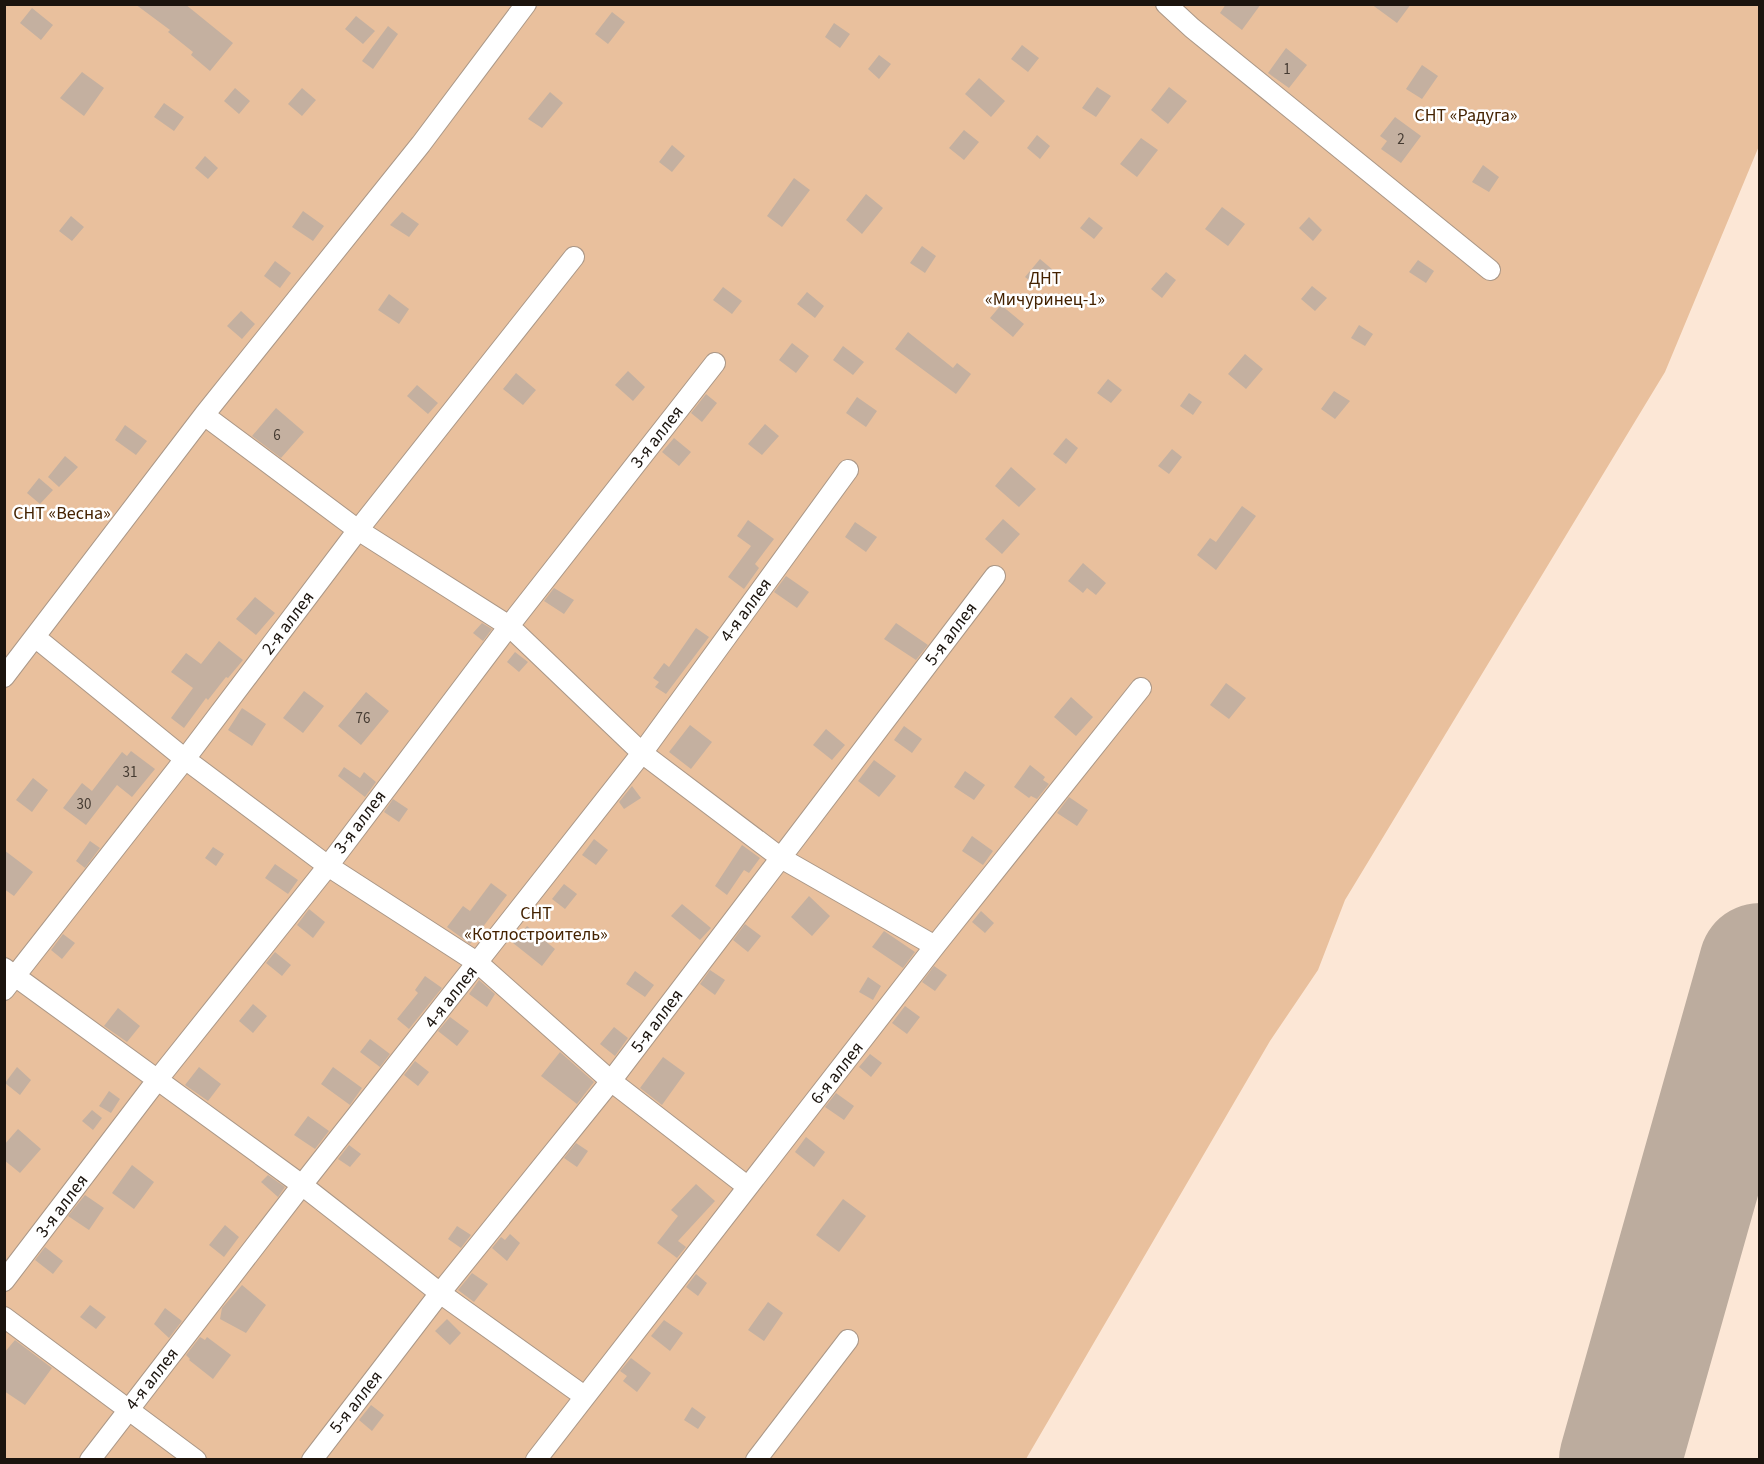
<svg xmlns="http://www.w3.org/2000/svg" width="1764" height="1464" viewBox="0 0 1764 1464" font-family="'Source Sans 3',sans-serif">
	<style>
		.green { fill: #e9c09d }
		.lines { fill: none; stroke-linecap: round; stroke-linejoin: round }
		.runway { stroke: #bcac9e; stroke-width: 122 }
		.building { fill: #c4b0a0 }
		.street-casing { stroke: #aa9787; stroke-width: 22 }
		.street { stroke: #fff; stroke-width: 20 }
		.labels { text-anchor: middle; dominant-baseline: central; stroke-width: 5; stroke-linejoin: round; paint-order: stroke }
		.number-label { font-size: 15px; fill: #453b32 }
		.park-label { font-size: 18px; fill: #420; stroke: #fff }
		.street-label { font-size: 18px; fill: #1b140e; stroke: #fff }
	</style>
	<rect width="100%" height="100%" fill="#fce7d6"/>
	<path class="green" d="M5,5H1759V146L1665,372L1345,900L1318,970L1270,1041L1026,1459L5,1460Z"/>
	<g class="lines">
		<path class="runway" d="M1620,1460L1760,964"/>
	</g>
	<path class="building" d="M135,4H185L233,43L210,71L191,55L193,52L168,32L170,30Z
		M1226,4H1261L1242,30L1220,13Z
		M1371,4H1411L1397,23Z
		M32,8L53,25L41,40L20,23Z
		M612,12L625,22L608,44L595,34Z
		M356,16L375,31L363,44L345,29Z
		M834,23L850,34L840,48L825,37Z
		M388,26L398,34L373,69L362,61Z
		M1022,45L1039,58L1028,72L1011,59Z
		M1286,48L1307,65L1289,88L1268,73Z
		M879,55L891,64L879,79L868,69Z
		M1422,65L1438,76L1422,99L1406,89Z
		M82,72L104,88L84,116L60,98Z
		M979,78L1005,101L991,117L965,94Z
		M1097,87L1111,96L1096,117L1082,108Z
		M1169,87L1187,101L1168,124L1151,110Z
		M235,88L250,101L239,114L224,101Z
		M302,88L316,100L302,116L288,104Z
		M550,92L563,103L542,128L528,119Z
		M164,103L184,117L174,131L154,117Z
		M1395,117L1421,136L1401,163L1381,149L1387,141L1380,136Z
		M964,130L979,142L964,160L949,148Z
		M1037,135L1050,146L1040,159L1027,148Z
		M1141,138L1158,150L1137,177L1120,164Z
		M672,145L685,156L672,172L659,162Z
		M205,156L218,168L208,179L195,168Z
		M1483,165L1499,177L1489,192L1472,182Z
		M794,178L810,190L782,227L767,216Z
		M866,194L883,208L862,234L846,220Z
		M1222,207L1245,224L1228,246L1205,229Z
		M303,211L324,226L313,241L292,227Z
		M402,212L419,224L409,237L390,225Z
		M71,216L84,227L72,241L59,231Z
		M1089,217L1103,228L1094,239L1080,228Z
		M1309,217L1322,230L1313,241L1299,228Z
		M922,246L936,256L925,273L910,263Z
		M1040,259L1053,270L1038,287L1025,277Z
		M1418,260L1434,271L1426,283L1409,272Z
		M275,261L291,273L280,288L264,276Z
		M1166,272L1176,280L1162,298L1151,289Z
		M1312,286L1327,298L1315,311L1301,299Z
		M723,287L742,301L732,314L713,300Z
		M807,292L824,306L815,318L797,304Z
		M389,294L409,309L399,324L378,310Z
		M1001,305L1024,324L1013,337L990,318Z
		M241,311L255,324L242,339L227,326Z
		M1359,325L1373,334L1365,346L1351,338Z
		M908,332L953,368L957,363L971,374L956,394L895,349Z
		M792,343L809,356L796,373L779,360Z
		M843,346L864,362L853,375L833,360Z
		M1245,354L1263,369L1246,389L1228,374Z
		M628,371L645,387L633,401L615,385Z
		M516,373L536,390L523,405L503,389Z
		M1108,379L1122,390L1111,403L1097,393Z
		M417,385L438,403L428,414L407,396Z
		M1334,391L1350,401L1335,419L1321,409Z
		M1189,393L1202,402L1193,415L1180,406Z
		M706,394L717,403L702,422L691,413Z
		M857,397L877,411L866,427L846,413Z
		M276,408L304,432L281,458L252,436Z
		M765,424L779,436L762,455L748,444Z
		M125,425L147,441L136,455L115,440Z
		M674,438L691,452L679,466L662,452Z
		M1066,438L1078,448L1066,464L1053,454Z
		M1172,449L1182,457L1169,474L1158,466Z
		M65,456L78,467L59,487L48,477Z
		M1011,467L1036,489L1019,507L995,486Z
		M39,478L53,490L40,504L27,493Z
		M1242,506L1256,516L1216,570L1197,555L1210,538L1216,542Z
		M1003,519L1020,534L1002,554L985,539Z
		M748,520L774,539L755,564L759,568L744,589L728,577L751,546L737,536Z
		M855,522L877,537L866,552L845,537Z
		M1083,563L1106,583L1096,595L1087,588L1083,593L1068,581Z
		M786,576L809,592L797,608L774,592Z
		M554,588L574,600L564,614L544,601Z
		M255,597L275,613L256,635L236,619Z
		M482,623L492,629L483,641L473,633Z
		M896,623L928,645L916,660L884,639Z
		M696,628L709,637L666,694L655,687L659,682L653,678L664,663L669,667Z
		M219,641L243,660L228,678L226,677L208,700L206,698L184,728L171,718L193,688L171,672L186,653L201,664Z
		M515,652L528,662L519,672L507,662Z
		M1226,683L1246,698L1229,719L1210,705Z
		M304,691L324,706L303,733L283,718Z
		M366,692L389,711L361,745L338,726Z
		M1071,697L1093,717L1076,736L1054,717Z
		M242,708L266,724L252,746L228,730Z
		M690,725L712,742L691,769L669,752Z
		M904,726L922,739L912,753L894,740Z
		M826,729L845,745L832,760L813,745Z
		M131,751L155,769L132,797L117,785L86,825L63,808L82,783L92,791L122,752L127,756Z
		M874,760L896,776L879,797L858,781Z
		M1030,765L1045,777L1043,780L1049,784L1037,799L1031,796L1029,798L1014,787Z
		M344,767L360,778L364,772L376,782L365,797L338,776Z
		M965,771L985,785L974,800L954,787Z
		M33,778L48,790L32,812L16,800Z
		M632,786L641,798L624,809L619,802Z
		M1069,797L1088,810L1077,826L1057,813Z
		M393,799L408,809L399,822L384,812Z
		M972,836L993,851L983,865L962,851Z
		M594,839L608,850L596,865L582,855Z
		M90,841L100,848L85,868L76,861Z
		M742,845L760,858L749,873L744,870L727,895L715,886Z
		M213,847L224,854L216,866L205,858Z
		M4,850L33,872L14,896L4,889Z
		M275,864L298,880L288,894L265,878Z
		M491,883L507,895L470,944L447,927L463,906L470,911Z
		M564,884L577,894L565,909L552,899Z
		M809,896L830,916L812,936L791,917Z
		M682,904L711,928L700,940L671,916Z
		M309,909L325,922L313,938L297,925Z
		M981,911L994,923L985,933L972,922Z
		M745,924L761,936L748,952L733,940Z
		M527,926L555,949L542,966L513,943Z
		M884,931L915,952L903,968L872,947Z
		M63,934L75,943L62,959L51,950Z
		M275,952L291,965L282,976L266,963Z
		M934,966L947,975L935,991L922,982Z
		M710,970L725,980L715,995L700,984Z
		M635,971L654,985L645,997L626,984Z
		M425,976L442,988L409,1029L397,1019L418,993L415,990Z
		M868,977L881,986L873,1000L859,992Z
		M479,980L495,994L487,1007L469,994Z
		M253,1004L267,1016L253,1033L239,1021Z
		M905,1006L920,1017L907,1034L892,1023Z
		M118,1008L140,1026L127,1042L104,1026Z
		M450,1017L469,1031L457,1046L438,1031Z
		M614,1027L628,1038L615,1056L600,1044Z
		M370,1039L390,1054L380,1067L360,1052Z
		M560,1052L594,1082L577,1104L541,1076Z
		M870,1054L882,1063L871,1077L859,1067Z
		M663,1057L685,1073L662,1105L640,1088Z
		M415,1061L429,1072L418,1086L404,1075Z
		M17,1067L31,1080L20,1095L5,1083Z
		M199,1067L221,1084L208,1101L185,1085Z
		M333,1067L362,1088L350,1105L321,1084Z
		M109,1091L120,1099L111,1113L99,1106Z
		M836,1093L854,1106L844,1120L825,1107Z
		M92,1110L102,1118L93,1130L82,1121Z
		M308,1116L329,1131L315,1149L294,1135Z
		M18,1129L41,1149L20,1173L4,1160V1145Z
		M806,1137L825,1152L814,1167L795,1152Z
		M576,1143L588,1151L577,1167L564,1158Z
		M349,1145L361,1154L350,1167L338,1159Z
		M132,1165L154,1182L134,1209L112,1193Z
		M268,1175L285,1187L278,1197L261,1182Z
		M696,1184L715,1201L678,1241L686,1247L677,1258L657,1243L678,1216L671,1210Z
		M85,1195L104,1208L89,1230L68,1216Z
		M843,1199L866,1216L839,1252L816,1235Z
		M225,1225L239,1237L224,1257L209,1245Z
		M457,1226L471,1235L461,1248L448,1239Z
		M510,1234L520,1243L507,1261L492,1248L501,1237L505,1240Z
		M45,1247L63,1261L53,1274L35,1260Z
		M472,1273L488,1284L474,1302L458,1290Z
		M696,1274L707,1283L698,1296L686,1287Z
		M242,1285L266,1305L246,1333L220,1319L222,1308Z
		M768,1302L783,1313L764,1341L748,1330Z
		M90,1305L106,1317L96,1329L80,1317Z
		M165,1308L182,1321L169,1338L154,1324Z
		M447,1319L461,1333L450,1345L435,1331Z
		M664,1320L683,1333L670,1351L651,1336Z
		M200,1337L205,1340L207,1337L231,1355L213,1379L189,1360L190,1359L186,1355Z
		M15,1340L52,1368L25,1405L4,1391V1353Z
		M631,1358L651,1373L637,1392L623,1381L627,1376L620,1371Z
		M371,1405L384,1415L372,1431L359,1420Z
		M692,1407L706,1417L698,1429L684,1420Z"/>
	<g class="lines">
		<defs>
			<path id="street" d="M1166,4L1192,28L1490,270
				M204,415L358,530L509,626L642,753L781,858L935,946
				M35,637L185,759L328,866L478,963L611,1081L748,1187
				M4,677L204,415L421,144L526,4
				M4,968L302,1185L440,1293L584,1396
				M4,990L185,759L358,530L574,257
				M4,1281L158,1079L328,866L509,626L715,363
				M4,1317L196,1460
				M90,1460L302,1185L642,753L848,470
				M312,1460L440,1293L611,1081L995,576
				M536,1460L935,946L1141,688
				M756,1460L848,1340"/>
		</defs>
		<use href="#street" class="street-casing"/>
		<use href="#street" class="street"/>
	</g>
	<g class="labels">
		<g class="number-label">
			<text x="1287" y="69">1</text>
			<text x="1401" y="139">2</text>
			<text x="277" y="435">6</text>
			<text x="363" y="718">76</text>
			<text x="130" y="772">31</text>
			<text x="84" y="804">30</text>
		</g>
		<g class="park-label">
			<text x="1466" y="115">СНТ «Радуга»</text>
			<text x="1045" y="278">ДНТ<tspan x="1045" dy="21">«Мичуринец-1»</tspan></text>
			<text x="62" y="513">СНТ «Весна»</text>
			<text x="536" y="913">СНТ<tspan x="536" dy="21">«Котлостроитель»</tspan></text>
		</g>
		<g class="street-label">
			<text transform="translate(657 437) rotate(-52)">3-я аллея</text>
			<text transform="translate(746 610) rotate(-54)">4-я аллея</text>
			<text transform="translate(288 623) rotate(-53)">2-я аллея</text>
			<text transform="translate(951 634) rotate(-53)">5-я аллея</text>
			<text transform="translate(360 822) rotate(-53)">3-я аллея</text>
			<text transform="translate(451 997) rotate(-52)">4-я аллея</text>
			<text transform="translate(657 1021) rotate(-53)">5-я аллея</text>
			<text transform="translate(837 1073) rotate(-52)">6-я аллея</text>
			<text transform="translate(62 1206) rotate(-53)">3-я аллея</text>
			<text transform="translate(152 1379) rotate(-52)">4-я аллея</text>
			<text transform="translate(356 1402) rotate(-52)">5-я аллея</text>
		</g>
	</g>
	<rect width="1764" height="1464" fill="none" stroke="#1b140e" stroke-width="12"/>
</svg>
